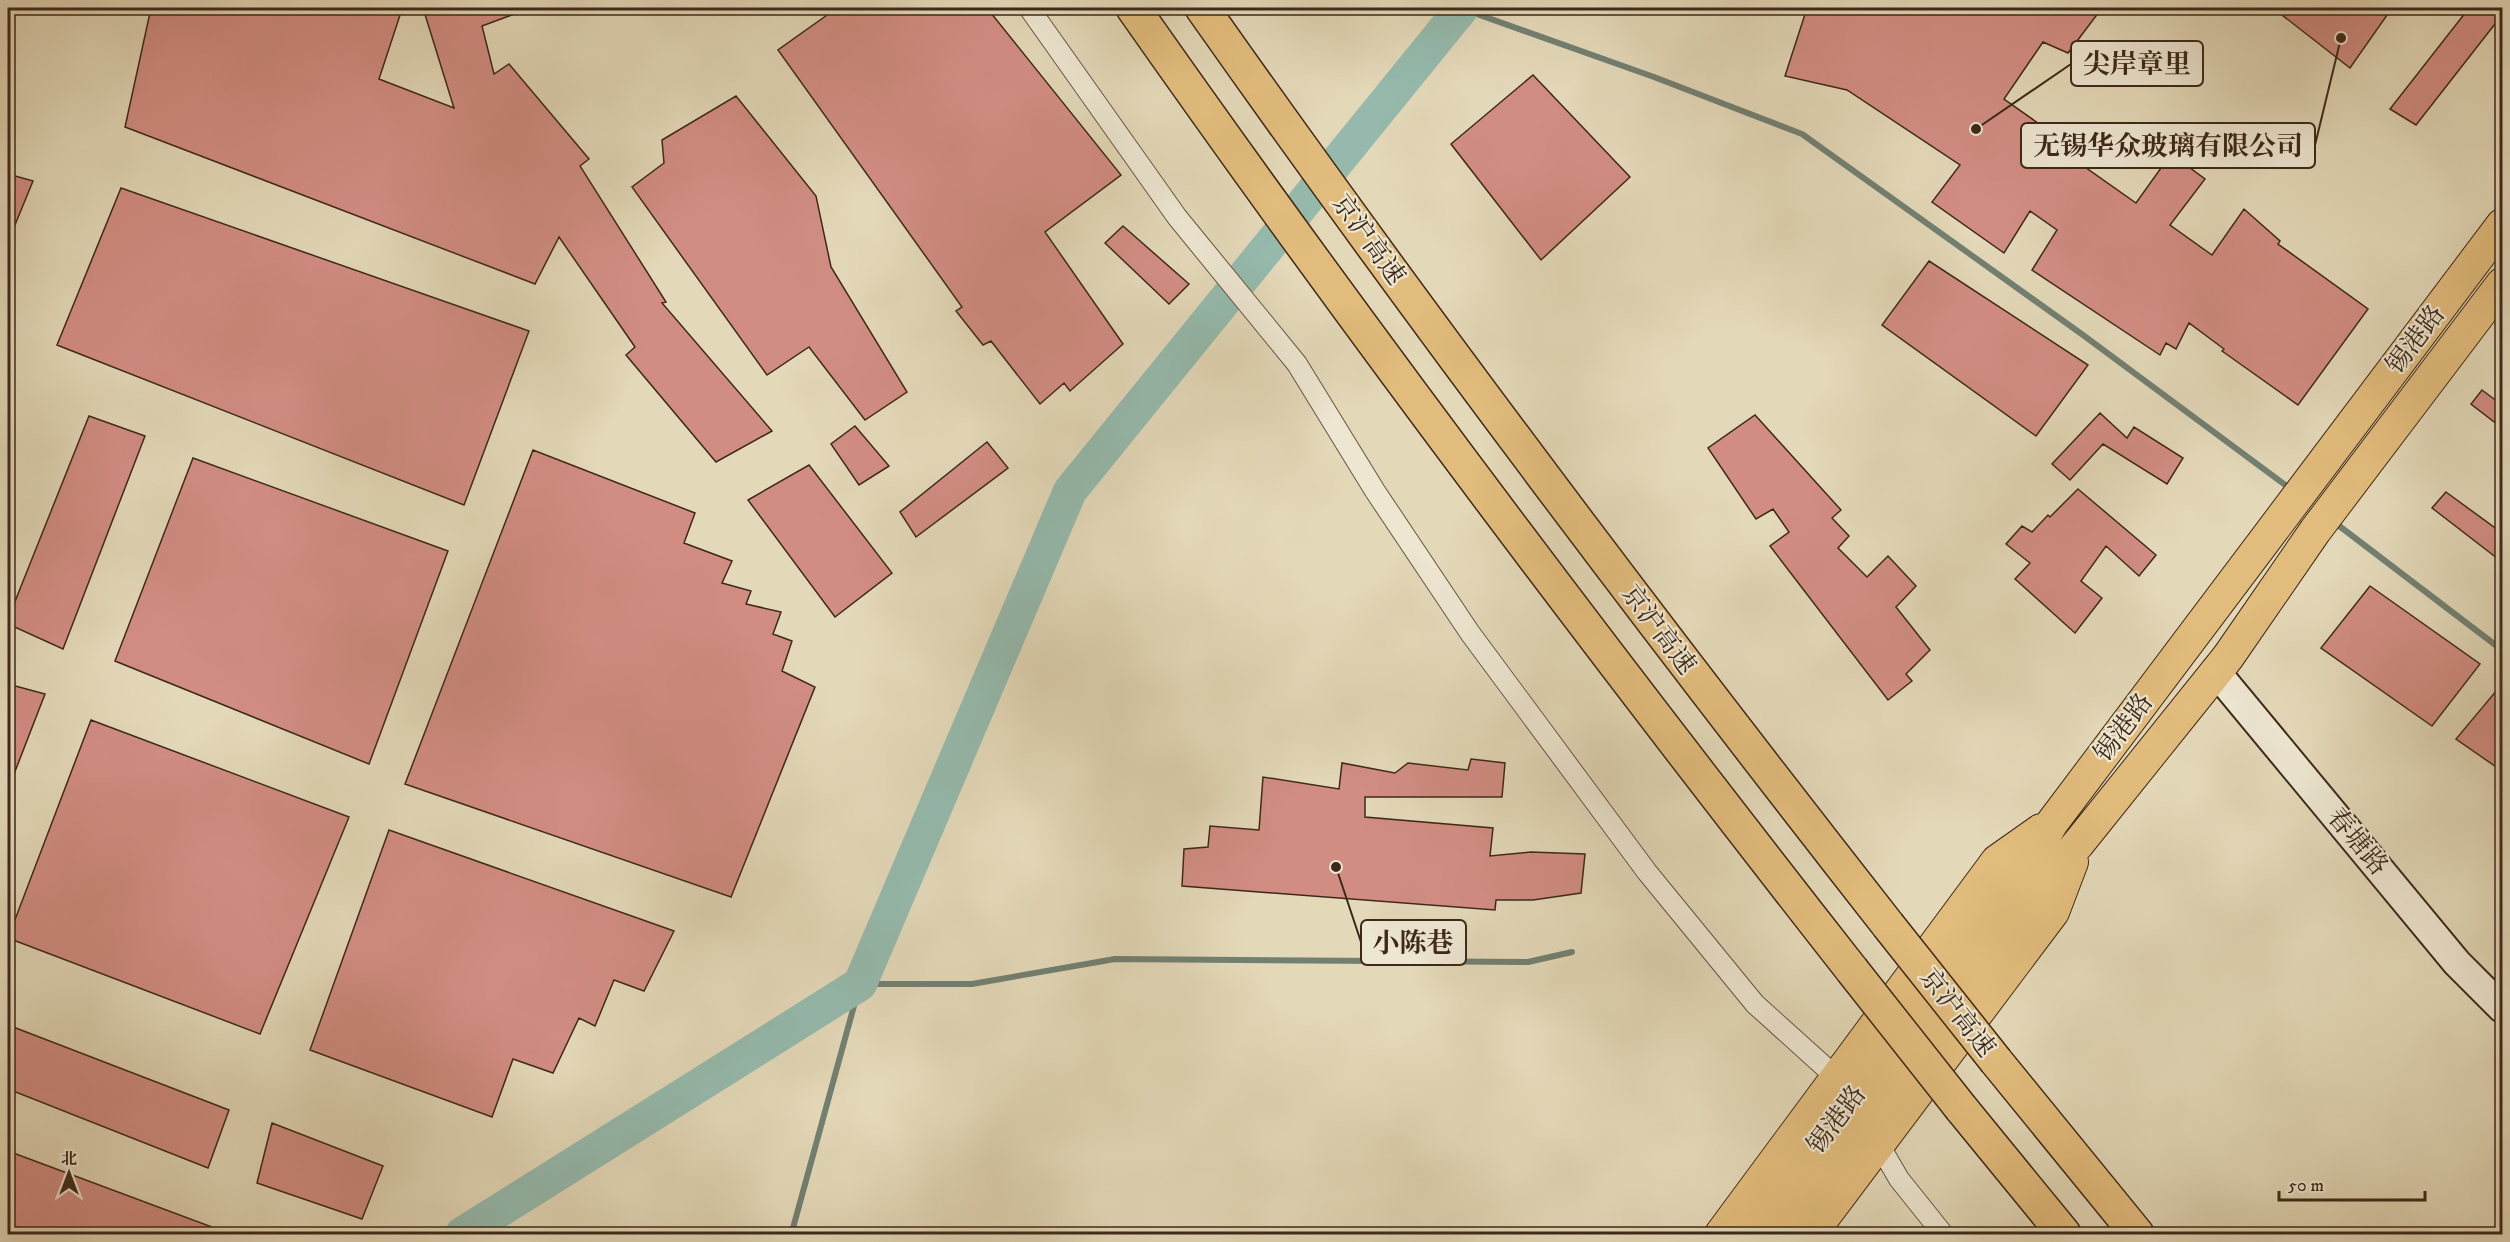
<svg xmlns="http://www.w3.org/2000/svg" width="2510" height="1242" viewBox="0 0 2510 1242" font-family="'IM FELL DW Pica','Noto Serif SC',serif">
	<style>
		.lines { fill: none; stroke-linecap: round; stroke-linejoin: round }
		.stream { stroke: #728072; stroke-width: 6 }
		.river { stroke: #95baad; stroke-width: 34 }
		.building { fill: #d28d83; stroke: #3d2919; stroke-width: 1.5 }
		.street-casing { stroke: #665541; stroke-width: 22 }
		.secondary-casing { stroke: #3d2919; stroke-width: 32 }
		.primary-casing { stroke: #3d2919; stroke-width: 34 }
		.highway-casing { stroke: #3d2919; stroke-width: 36 }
		.street { stroke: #ede6d1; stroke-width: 20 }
		.secondary { stroke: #ede6d1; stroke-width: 28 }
		.primary { stroke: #e2bc7c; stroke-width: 32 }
		.highway { stroke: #e2bc7c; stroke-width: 33 }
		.highway-bridge-casing { stroke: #3d2919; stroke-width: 36; stroke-linecap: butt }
		.highway-bridge { stroke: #e2bc7c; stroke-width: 33 }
		.labels { text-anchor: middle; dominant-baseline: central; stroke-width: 4.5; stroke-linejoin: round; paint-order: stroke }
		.street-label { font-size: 26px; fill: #3d2919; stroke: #ede6d1 }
		.leader { fill: none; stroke: #3d2919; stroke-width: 2 }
		.callout-dot { fill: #3d2919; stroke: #ede6d1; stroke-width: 2 }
		.callout { fill: #ede6d1; stroke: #3d2919; stroke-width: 2 }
		.callout-label { font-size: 27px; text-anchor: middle; font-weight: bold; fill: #3d2919 }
	</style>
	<rect width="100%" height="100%" fill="#e3d8b8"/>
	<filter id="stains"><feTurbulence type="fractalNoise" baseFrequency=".00333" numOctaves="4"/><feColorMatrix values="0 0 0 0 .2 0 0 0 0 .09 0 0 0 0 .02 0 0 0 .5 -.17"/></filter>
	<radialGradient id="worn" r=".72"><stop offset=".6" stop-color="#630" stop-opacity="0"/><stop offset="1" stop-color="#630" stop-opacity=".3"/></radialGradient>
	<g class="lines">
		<path class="stream" d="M1460,8L1654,77L1802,134L2083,335L2292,490
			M2334,522L2502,650
			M793,1234V1228L860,984H972L1115,959L1528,962L1572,952"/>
		<path class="river" d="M462,1234L860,984L1070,491L1462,8"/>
	</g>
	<path class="building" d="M151,8H386L401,12L379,79L454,108L423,8H527L528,9L482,26L494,74L509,64L589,159L580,166L666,302L662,303L772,431L716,462L626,355L635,347L559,237L535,284L125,127Z
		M837,8H987L1121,175L1045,232L1123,344L1070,391L1064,383L1040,404L991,341L983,345L956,311L962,307L778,50Z
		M1807,8H2102L2068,53L2043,42L2004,99L2090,160L2085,167L2136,203L2171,154L2205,179L2170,225L2212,255L2244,209L2280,241L2278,244L2368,309L2298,405L2222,351L2224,349L2189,323L2176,349L2166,343L2160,355L2032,270L2057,230L2030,211L2004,253L1932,202L1960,165L1847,90L1785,76Z
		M2273,8H2392L2350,68Z
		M2469,8H2502V15L2416,125L2390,109Z
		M1533,75L1630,177L1541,260L1451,144Z
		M736,96L816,196L831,267L907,392L865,420L809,347L767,375L632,187L664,163L662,140Z
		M8,174L33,181L8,242Z
		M121,188L529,331L464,505L57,345Z
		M1123,226L1189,284L1169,304L1105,243Z
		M1929,261L2088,365L2036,436L1882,325Z
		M2482,390L2502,405V428L2471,404Z
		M2100,413L2127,438L2134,427L2183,458L2167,484L2103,444L2070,480L2052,464Z
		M1755,415L1841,510L1832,518L1849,536L1838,548L1867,577L1888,556L1916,586L1896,607L1930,650L1906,674L1912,681L1888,700L1770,546L1789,532L1773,509L1756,519L1708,448Z
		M89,416L145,436L63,649L8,624V619Z
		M855,426L889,466L859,485L831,444Z
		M987,442L1008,468L916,537L900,512Z
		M533,450L695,513L684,543L732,561L722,583L751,591L746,604L781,612L773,634L792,641L782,671L815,687L731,897L405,784Z
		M193,458L448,551L369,764L115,661Z
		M809,465L892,573L835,617L748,500Z
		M2078,489L2156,555L2139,576L2106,546L2081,581L2102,598L2075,633L2015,579L2030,563L2006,544L2022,526L2032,532L2048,515L2050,517Z
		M2446,492L2502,533V562L2432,508Z
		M2370,586L2480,664L2432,726L2321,648Z
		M8,684L45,694L9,787L8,786Z
		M2502,684V771L2456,739Z
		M91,720L349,817L260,1034L8,938Z
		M1471,759L1505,763L1502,797H1365V817L1493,828L1490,856L1531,852L1585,854L1581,893L1533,900H1496L1495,910L1182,886L1184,849L1208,847L1210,826L1259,830L1263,777L1339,789L1342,763L1395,773L1408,763L1468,770Z
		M389,830L674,931L644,991L614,980L595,1026L579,1018L553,1073L513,1059L492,1117L310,1050Z
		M8,1025L229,1110L208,1168L8,1089Z
		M272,1123L383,1166L362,1219L257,1183Z
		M8,1151L228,1233V1234H35L8,1224Z"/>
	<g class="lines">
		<defs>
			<path id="street" d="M1029,8L1177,217L1297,364L1375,491L1470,633L1647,872L1755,1004L1837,1078L1843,1086
				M1874,1136L1899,1179L1943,1234"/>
			<path id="secondary" d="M2216,672L2457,963L2502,1008"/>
			<path id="primary" d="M1721,1234L1997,861L2041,830
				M1752,1234L2017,879L2052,823L2502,225
				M1780,1234L2034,895L2078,844L2228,657L2315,531L2502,284
				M1811,1234L2053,912L2072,862"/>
			<path id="highway" d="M1133,8C1363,336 1605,655 1852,970
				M1202,8C1422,320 1652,624 1888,925
				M1996,1061L2137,1234
				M1961,1108L2064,1234"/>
		</defs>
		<use href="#street" class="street-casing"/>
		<use href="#secondary" class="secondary-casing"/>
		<use href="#primary" class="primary-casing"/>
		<use href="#highway" class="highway-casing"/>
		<use href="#street" class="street"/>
		<use href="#secondary" class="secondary"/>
		<use href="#primary" class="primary"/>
		<use href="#highway" class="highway"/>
		<defs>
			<path id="highway-bridge" d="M1888,925L1996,1061
				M1852,970L1961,1108"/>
		</defs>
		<use href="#highway-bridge" class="highway-bridge-casing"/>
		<use href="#highway-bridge" class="highway-bridge"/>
	</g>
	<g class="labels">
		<g class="street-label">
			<text transform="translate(1368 240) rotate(54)">京沪高速</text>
			<text transform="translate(2416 340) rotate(-53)">锡港路</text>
			<text transform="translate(1658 630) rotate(53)">京沪高速</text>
			<text transform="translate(2124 728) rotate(-53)">锡港路</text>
			<text transform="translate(2357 842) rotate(50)">春塘路</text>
			<text transform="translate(1957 1013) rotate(52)">京沪高速</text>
			<text transform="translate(1837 1120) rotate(-53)">锡港路</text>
		</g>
	</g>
	<path class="leader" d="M1976 129L2071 64M2341 38L2315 145M1336 867L1361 942"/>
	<g class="callout-dot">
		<circle cx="1976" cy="129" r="6"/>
		<circle cx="2341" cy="38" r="6"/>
		<circle cx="1336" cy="867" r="6"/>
	</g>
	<g class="callout">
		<rect x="2071" y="41" width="132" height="45" rx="6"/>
		<rect x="2021" y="123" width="294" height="45" rx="6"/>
		<rect x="1361" y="920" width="105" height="45" rx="6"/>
	</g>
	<g class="callout-label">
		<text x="2137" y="73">尖岸章里</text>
		<text x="2168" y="155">无锡华众玻璃有限公司</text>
		<text x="1413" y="952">小陈巷</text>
	</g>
	<rect width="2510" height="1242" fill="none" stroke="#e3d8b8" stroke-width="30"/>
	<rect x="9" y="9" width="2492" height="1224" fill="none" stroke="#3d2919" stroke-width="3"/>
	<rect x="15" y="15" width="2480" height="1212" fill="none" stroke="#3d2919" stroke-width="1.5"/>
	<g transform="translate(69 1173)" stroke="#ede6d1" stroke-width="4.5" paint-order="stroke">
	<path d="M0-4.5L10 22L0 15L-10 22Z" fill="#3d2919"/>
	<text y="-9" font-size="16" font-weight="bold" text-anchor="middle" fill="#3d2919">北</text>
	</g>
	<path d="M2279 1191v9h146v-9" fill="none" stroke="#3d2919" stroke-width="3"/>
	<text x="2288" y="1191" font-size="18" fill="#3d2919" stroke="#ede6d1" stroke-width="4.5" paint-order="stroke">50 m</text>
	<rect width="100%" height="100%" filter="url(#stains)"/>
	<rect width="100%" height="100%" fill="url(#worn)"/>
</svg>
